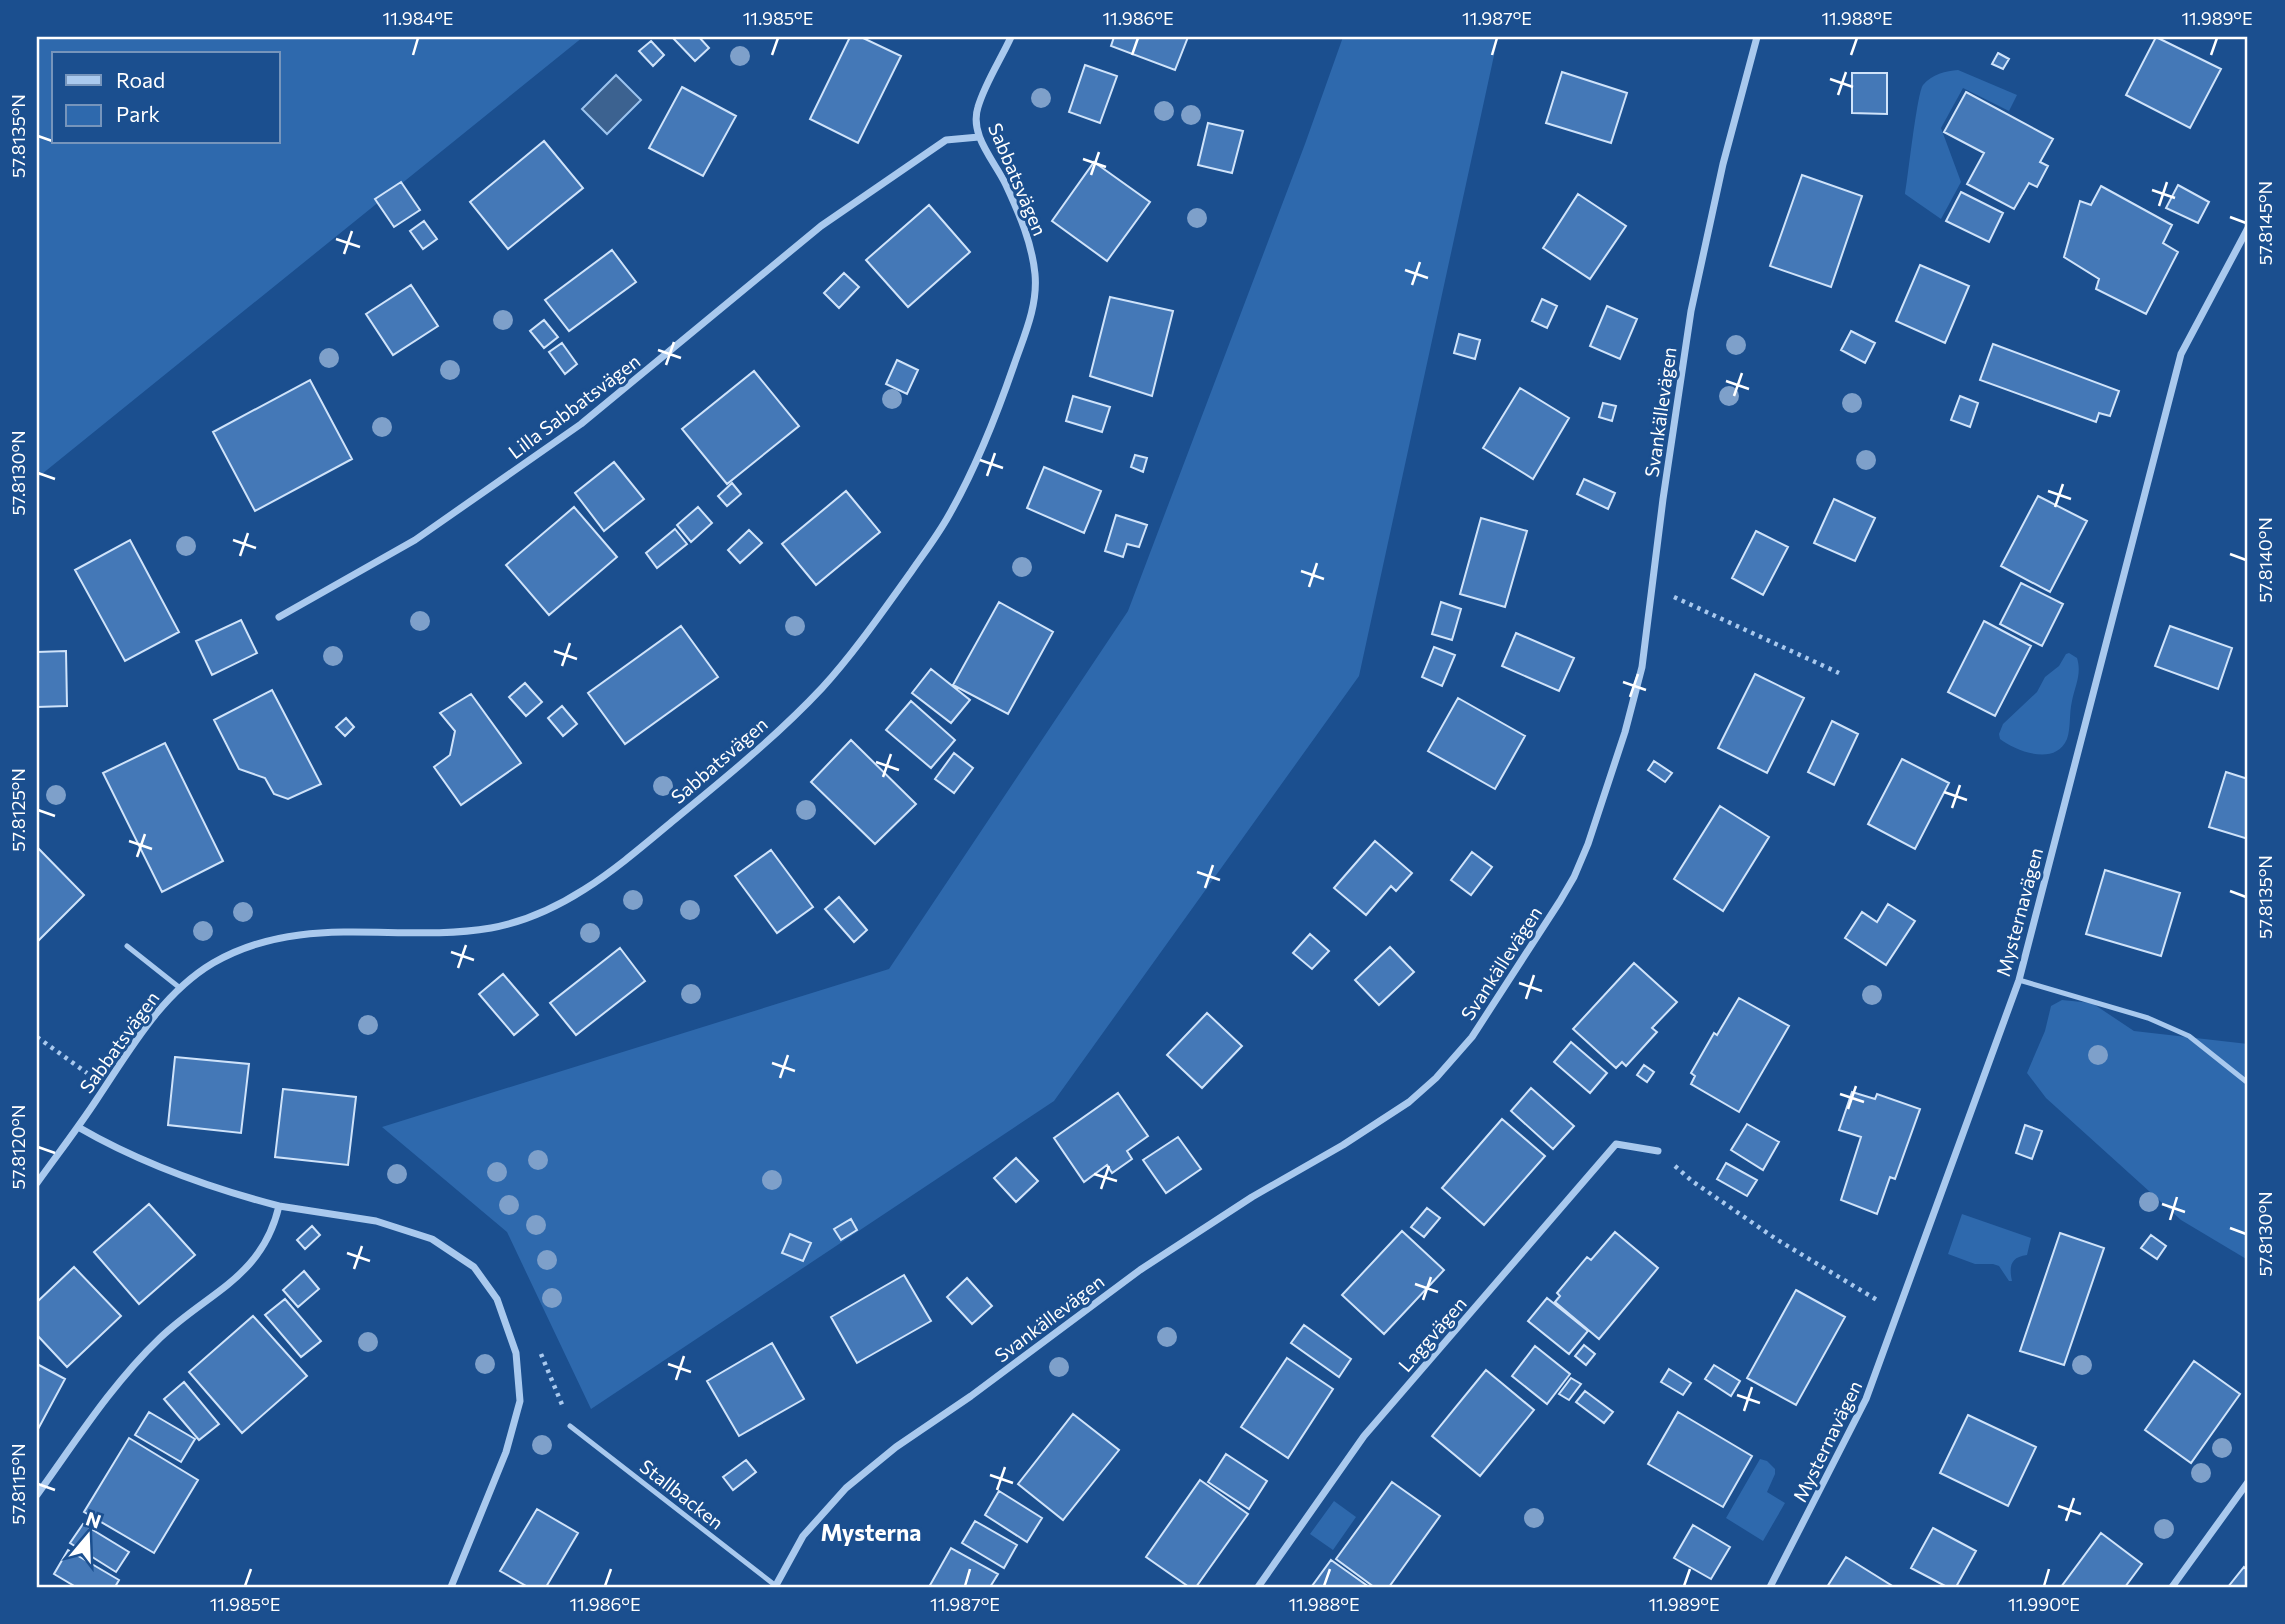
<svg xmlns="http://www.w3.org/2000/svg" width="2285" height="1624" viewBox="0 0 2285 1624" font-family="Commissioner,sans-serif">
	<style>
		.green { fill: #2e69ad; fill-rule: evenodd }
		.water { fill: #3c6290; stroke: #9cc4f0; stroke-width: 2 }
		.building { fill: #4478b7; stroke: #cfe3fa; stroke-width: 2 }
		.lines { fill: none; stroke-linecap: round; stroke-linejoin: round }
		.path { stroke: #a9c9ee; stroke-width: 4.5; stroke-dasharray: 3.5 5; stroke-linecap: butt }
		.lane { stroke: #a9c9ee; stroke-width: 5 }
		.street { stroke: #a9c9ee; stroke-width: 7 }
		.tree { fill: #7ea0ca }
		.ticks { fill: none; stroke: #fff; stroke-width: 2.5 }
		.labels { text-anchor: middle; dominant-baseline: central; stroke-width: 6; stroke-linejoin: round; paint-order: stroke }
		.street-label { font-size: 19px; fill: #fff; stroke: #1b4f8f }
		.quarter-label { font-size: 23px; font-weight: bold; fill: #fff; stroke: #1b4f8f }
		.neatline { fill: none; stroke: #fff; stroke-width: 2.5 }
		.ticks-label { font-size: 18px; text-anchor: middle; fill: #fff }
	</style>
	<rect width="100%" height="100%" fill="#1b4f8f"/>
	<path class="green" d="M37,37H583L37,478ZM54,54H278V142H54Z
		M1343,37H1498L1359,676L1054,1101L591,1409L507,1232L382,1127L889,969L1128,611L1305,144Z
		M1958,70L2017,95L2009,111L1963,88L1941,128L1961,182L1941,219L1905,194C1908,177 1917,93 1923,85C1932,74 1946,71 1958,70Z
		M2069,653L2077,658C2082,674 2075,686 2072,701C2069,713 2071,728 2067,739C2055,767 2016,751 2000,739L1999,734L2003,724L2037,692L2045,677L2059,666L2066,654Z
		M2062,1000L2092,1003L2134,1031L2248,1044V1260L2181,1220L2046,1098L2027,1073L2045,1031L2051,1006Z
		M1962,1214L2031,1238L2027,1255C2010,1257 2009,1267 2012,1281H2009L1999,1266L1993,1264H1975L1948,1254Z
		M1760,1459L1767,1461L1775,1469V1474L1767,1492L1785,1503L1763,1541L1726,1518Z
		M1334,1501L1356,1517L1333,1550L1310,1534Z"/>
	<path class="water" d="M616,75L641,100L607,134L582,109Z"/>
	<path class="building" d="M674,37H699L709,48L695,61L673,38Z
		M850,37H861L901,56L858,143L810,119Z
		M1114,37H1188L1175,70L1111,46Z
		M2156,37L2221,69L2190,128L2126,95Z
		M651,41L664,55L653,66L639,51Z
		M1998,53L2009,59L2003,69L1992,64Z
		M1085,65L1117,76L1100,123L1069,112Z
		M1562,72L1627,93L1611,143L1546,123Z
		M1852,73H1887V114L1852,113Z
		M682,87L736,116L703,176L649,148Z
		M1966,92L2053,139L2040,162L2048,166L2037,187L2029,183L2014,209L1967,184L1984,153L1944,132Z
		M1208,123L1243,131L1232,173L1198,165Z
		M544,141L583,188L508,249L470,202Z
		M1094,162L1150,202L1107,261L1052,221Z
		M1802,175L1862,196L1831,287L1770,266Z
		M401,182L420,210L394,227L375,199Z
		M2178,185L2209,202L2198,223L2166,208Z
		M2101,186L2172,225L2163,243L2178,252L2146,314L2096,289L2099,279L2064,257L2080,201L2091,205Z
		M1961,192L2003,213L1989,242L1946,221Z
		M1578,194L1626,226L1590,279L1543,248Z
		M929,205L970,252L908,307L866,260Z
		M424,221L437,239L423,249L410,231Z
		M612,250L636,282L569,331L545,300Z
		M1920,265L1969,286L1945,343L1896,321Z
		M844,273L859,287L839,308L824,293Z
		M411,285L438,326L393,355L366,314Z
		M1110,297L1173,311L1152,396L1090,376Z
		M1542,299L1557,306L1547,328L1532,321Z
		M1607,306L1637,319L1620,359L1590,346Z
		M544,320L558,337L544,348L530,331Z
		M1851,331L1875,343L1865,363L1841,350Z
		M1459,334L1480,340L1475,359L1454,353Z
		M562,343L577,364L565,374L549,352Z
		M1993,344L2119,391L2110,416L2099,413L2096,422L1980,380Z
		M897,360L918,370L907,394L886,384Z
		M754,371L799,426L727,484L682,429Z
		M310,380L352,459L255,511L213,432Z
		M1520,388L1569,418L1533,479L1483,448Z
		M1073,396L1110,407L1102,432L1066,421Z
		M1960,396L1978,403L1970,427L1951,420Z
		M1603,403L1616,406L1612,421L1599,417Z
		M1135,455L1147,458L1143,472L1131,467Z
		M614,462L644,499L604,531L575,493Z
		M1044,467L1101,491L1084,533L1027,508Z
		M1584,479L1615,493L1608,509L1577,494Z
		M732,483L741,494L727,506L718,496Z
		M846,491L880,532L816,585L782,544Z
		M2038,496L2087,521L2050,592L2001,566Z
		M1834,499L1875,518L1855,561L1814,543Z
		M574,507L617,557L549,615L506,565Z
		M698,507L712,523L691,542L677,525Z
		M1116,515L1147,525L1139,547L1127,544L1123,557L1105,551Z
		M1481,518L1527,531L1505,607L1460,594Z
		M675,529L687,544L657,568L646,553Z
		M749,530L762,543L740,563L728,550Z
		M1756,531L1788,547L1763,595L1732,578Z
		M130,540L179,632L125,661L75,570Z
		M2021,583L2063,604L2042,646L2000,624Z
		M999,602L1053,632L1008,714L953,685Z
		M1441,602L1461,609L1452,640L1432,634Z
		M241,620L257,653L212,675L196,641Z
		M1984,621L2031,646L1995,716L1948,692Z
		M681,626L718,677L625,744L588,693Z
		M2170,626L2232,648L2218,689L2155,666Z
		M1516,633L1574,658L1559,691L1502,666Z
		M1434,647L1455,655L1442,686L1422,677Z
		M66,651L67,706L37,707V652Z
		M931,669L970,700L951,723L912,693Z
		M1755,674L1804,698L1767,773L1718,748Z
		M525,683L542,702L526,716L509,697Z
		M272,690L321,784L288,799L274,794L265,778L239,769L214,720Z
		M471,694L521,763L461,805L434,767L450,755L455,731L440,713Z
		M1458,698L1525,736L1495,789L1428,751Z
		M911,701L955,740L931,768L886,730Z
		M562,706L577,724L563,736L548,718Z
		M346,718L354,727L345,736L336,727Z
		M1832,721L1858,734L1834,785L1808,772Z
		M851,740L916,804L875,844L811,782Z
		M165,743L223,861L162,892L103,773Z
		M954,753L973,768L954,793L935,779Z
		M1902,759L1949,783L1915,849L1868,824Z
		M1654,761L1672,773L1665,782L1648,770Z
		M2226,772L2248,779V839L2209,827Z
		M1720,806L1769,837L1723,911L1674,879Z
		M1375,841L1412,873L1396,891L1391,886L1366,915L1334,888Z
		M37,847L84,895L37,942Z
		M771,850L813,907L777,933L735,876Z
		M1472,852L1492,867L1471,895L1451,880Z
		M2105,870L2180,893L2161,956L2086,934Z
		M839,897L867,930L854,942L825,909Z
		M1888,904L1915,921L1886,965L1845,938L1862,912L1877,922Z
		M1310,934L1329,951L1312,969L1293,953Z
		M1390,947L1414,972L1379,1005L1355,980Z
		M620,948L645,981L576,1035L550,1003Z
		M1634,963L1677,1002L1652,1028L1657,1032L1626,1066L1622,1062L1616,1068L1573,1029Z
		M503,974L538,1015L514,1035L479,994Z
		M1739,998L1789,1026L1739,1112L1691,1084L1695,1076L1691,1073L1714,1033L1717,1035Z
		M1207,1013L1242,1046L1202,1088L1167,1055Z
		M1571,1042L1607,1073L1590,1093L1554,1062Z
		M175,1057L249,1064L241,1133L168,1125Z
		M1644,1065L1654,1072L1647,1082L1637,1075Z
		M1531,1088L1574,1126L1553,1149L1511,1111Z
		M283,1089L356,1097L348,1165L275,1157Z
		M1852,1092L1875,1099L1877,1094L1920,1109L1895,1179L1890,1177L1877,1214L1841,1200L1861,1137L1839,1130Z
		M1118,1093L1148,1136L1127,1151L1132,1159L1112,1173L1107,1165L1084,1182L1054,1138Z
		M1502,1119L1545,1156L1484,1225L1442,1188Z
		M1747,1124L1779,1142L1763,1170L1731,1150Z
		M2025,1125L2042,1131L2032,1159L2016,1153Z
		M1178,1137L1201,1169L1166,1193L1143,1160Z
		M1016,1158L1038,1181L1016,1202L994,1178Z
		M1726,1163L1757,1180L1747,1196L1717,1179Z
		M149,1204L195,1255L139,1304L94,1252Z
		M1427,1208L1440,1218L1424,1237L1411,1227Z
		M851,1219L857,1230L841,1240L834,1229Z
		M312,1226L320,1235L305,1249L297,1240Z
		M1402,1231L1444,1270L1384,1334L1342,1295Z
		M1615,1232L1658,1268L1599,1339L1555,1302L1560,1296L1557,1293L1587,1257L1591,1260Z
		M2060,1233L2104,1248L2064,1365L2020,1351Z
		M790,1234L811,1243L803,1261L782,1253Z
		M2151,1235L2166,1246L2157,1259L2141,1248Z
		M74,1267L121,1316L67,1367L37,1335V1302Z
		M304,1271L319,1289L298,1307L283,1290Z
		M904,1275L931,1321L857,1363L831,1317Z
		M967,1278L992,1306L972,1324L947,1297Z
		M1796,1290L1845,1317L1796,1405L1747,1378Z
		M1547,1298L1588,1331L1569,1354L1528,1321Z
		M285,1299L321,1341L301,1357L265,1315Z
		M253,1316L307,1376L242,1433L189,1372Z
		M1304,1325L1351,1359L1339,1377L1291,1343Z
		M772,1343L804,1399L739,1436L707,1381Z
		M1584,1345L1595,1354L1586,1365L1575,1356Z
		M1535,1346L1570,1374L1547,1404L1512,1376Z
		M1287,1358L1333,1389L1288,1458L1241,1427Z
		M2194,1361L2240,1394L2191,1463L2145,1430Z
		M37,1364L65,1379L37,1431Z
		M1714,1365L1740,1381L1731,1396L1705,1379Z
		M1669,1369L1691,1383L1683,1395L1661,1382Z
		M1486,1370L1534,1410L1480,1476L1432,1436Z
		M1571,1378L1581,1384L1569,1400L1559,1394Z
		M184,1382L219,1424L199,1440L164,1399Z
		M1585,1391L1613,1412L1604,1423L1576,1402Z
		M149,1412L195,1439L181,1462L135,1435Z
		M1678,1412L1752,1456L1723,1507L1648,1464Z
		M1073,1414L1119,1450L1063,1520L1018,1484Z
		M1968,1415L2036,1447L2008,1506L1940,1473Z
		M129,1438L198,1480L154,1553L84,1512Z
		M1226,1454L1267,1481L1249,1509L1208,1482Z
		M746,1460L756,1472L733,1490L723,1477Z
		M1200,1480L1248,1514L1196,1587H1189L1146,1557Z
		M1392,1482L1440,1516L1389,1587H1374L1336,1559Z
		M999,1491L1042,1518L1027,1542L985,1515Z
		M537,1509L578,1533L546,1587H528L500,1571Z
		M975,1521L1017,1545L1004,1568L962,1543Z
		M83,1524L129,1552L116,1572L70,1543Z
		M1693,1525L1730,1547L1711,1579L1674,1558Z
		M1933,1528L1976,1551L1956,1587H1947L1911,1568Z
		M2101,1533L2142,1564L2125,1587H2061Z
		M951,1548L998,1574L990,1587H929Z
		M68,1550L119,1580L115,1587H76L54,1574Z
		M1846,1557L1894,1587H1827Z
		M1331,1560L1369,1587L1312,1586Z
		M2244,1567L2248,1570V1587H2228Z"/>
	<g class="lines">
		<path class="path" d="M1674,597L1839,673
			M37,1037L87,1073
			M1675,1166L1692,1181L1776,1239L1877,1300
			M541,1354L563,1407"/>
		<path class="lane" d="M127,946L180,988
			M2019,980L2148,1018L2189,1036L2248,1083
			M570,1426L776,1586"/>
		<path class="street" d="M279,617L415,540L581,424L821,226L946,140L979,137
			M37,1183C57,1155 78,1128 97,1099C130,1050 161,994 213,963C303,911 397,944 491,928C564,915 620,865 674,820C725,778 777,736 822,688C854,653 883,611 911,572C924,553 938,535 949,515C976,468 996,417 1014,365C1024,336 1038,306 1035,274C1032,243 1019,213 1006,185C994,160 969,135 978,107C985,83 1001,59 1011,37
			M279,1206L376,1221L432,1239L474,1267L497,1299L516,1353L520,1401L506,1452L451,1587
			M37,1495C76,1441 111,1385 160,1338C208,1292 262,1278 279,1206C210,1188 140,1163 78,1127
			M775,1587L803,1536L846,1488L896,1447L971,1396L1140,1270L1252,1197L1343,1145L1409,1102L1436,1078L1472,1037L1560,901L1574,877L1588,844L1625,732L1642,667L1663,499L1691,311L1723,164L1757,37
			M1258,1587L1364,1436L1616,1144L1658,1151
			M1770,1587L1866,1399L2019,980L2181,354L2248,228
			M2172,1587L2248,1482"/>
	</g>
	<g class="tree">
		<circle cx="740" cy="56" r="10"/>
		<circle cx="1041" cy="98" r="10"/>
		<circle cx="1164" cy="111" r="10"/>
		<circle cx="1191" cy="115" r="10"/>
		<circle cx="1197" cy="218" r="10"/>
		<circle cx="503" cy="320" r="10"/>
		<circle cx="1736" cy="345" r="10"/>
		<circle cx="329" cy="358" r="10"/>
		<circle cx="450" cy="370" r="10"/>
		<circle cx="1729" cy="396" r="10"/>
		<circle cx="892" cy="399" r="10"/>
		<circle cx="1852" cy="403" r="10"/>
		<circle cx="382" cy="427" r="10"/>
		<circle cx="1866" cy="460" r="10"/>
		<circle cx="186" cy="546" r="10"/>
		<circle cx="1022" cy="567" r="10"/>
		<circle cx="420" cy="621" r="10"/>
		<circle cx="795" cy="626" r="10"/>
		<circle cx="333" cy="656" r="10"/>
		<circle cx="663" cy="786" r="10"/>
		<circle cx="56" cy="795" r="10"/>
		<circle cx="806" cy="810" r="10"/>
		<circle cx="633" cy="900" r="10"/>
		<circle cx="690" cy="910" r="10"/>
		<circle cx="243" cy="912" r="10"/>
		<circle cx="203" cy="931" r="10"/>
		<circle cx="590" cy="933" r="10"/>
		<circle cx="691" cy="994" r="10"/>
		<circle cx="1872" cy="995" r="10"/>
		<circle cx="368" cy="1025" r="10"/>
		<circle cx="2098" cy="1055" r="10"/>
		<circle cx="538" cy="1160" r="10"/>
		<circle cx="497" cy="1172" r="10"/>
		<circle cx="397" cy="1174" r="10"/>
		<circle cx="772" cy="1180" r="10"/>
		<circle cx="2149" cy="1202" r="10"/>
		<circle cx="509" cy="1205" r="10"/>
		<circle cx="536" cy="1225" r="10"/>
		<circle cx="547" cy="1260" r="10"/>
		<circle cx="552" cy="1298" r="10"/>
		<circle cx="1167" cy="1337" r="10"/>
		<circle cx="368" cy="1342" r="10"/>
		<circle cx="485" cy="1364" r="10"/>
		<circle cx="2082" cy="1365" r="10"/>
		<circle cx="1059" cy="1367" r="10"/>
		<circle cx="542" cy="1445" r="10"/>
		<circle cx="2222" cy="1448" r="10"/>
		<circle cx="2201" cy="1473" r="10"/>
		<circle cx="1534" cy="1518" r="10"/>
		<circle cx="2164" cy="1529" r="10"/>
	</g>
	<path class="ticks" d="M413,55L418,38M772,55L778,38M1132,55L1138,38M1492,55L1497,38M1851,55L1857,38M2211,55L2217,38M1830,79L1853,87M1838,95L1846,72M38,136L55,142M1083,159L1106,167M1091,175L1099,152M2152,190L2175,198M2159,206L2167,182M2230,217L2246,223M336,239L360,247M344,254L352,231M1405,270L1428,278M1412,285L1420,262M658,350L681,358M666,365L674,342M1726,381L1749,389M1734,396L1742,373M980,460L1003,468M38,473L55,479M987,476L995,453M2048,491L2071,499M2055,507L2063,484M233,540L256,548M2230,554L2246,560M240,556L248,533M1301,571L1324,579M1309,587L1317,563M554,651L577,659M562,666L570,643M1623,682L1646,690M1630,697L1638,674M876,762L899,770M883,777L891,754M1944,792L1967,800M1952,808L1960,785M38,810L55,816M129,841L152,849M137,857L145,834M1197,872L1220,880M1205,888L1213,865M2230,891L2246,897M451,952L474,960M458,968L466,945M1519,983L1542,991M1526,999L1534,975M772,1063L795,1071M780,1078L788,1055M1840,1094L1864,1102M1848,1109L1856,1086M38,1147L55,1153M1094,1174L1117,1181M1101,1189L1109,1166M2162,1204L2185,1212M2170,1220L2177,1197M2230,1228L2246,1234M347,1253L370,1261M354,1269L362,1246M1415,1284L1438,1292M1423,1300L1431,1277M668,1364L691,1372M676,1380L684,1356M1737,1395L1760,1403M1744,1411L1752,1387M990,1475L1013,1483M38,1484L55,1490M997,1490L1005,1467M2058,1506L2081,1514M2066,1521L2074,1498M245,1586L251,1569M605,1586L611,1569M965,1586L970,1569M1324,1586L1330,1569M1684,1586L1690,1569M2044,1586L2049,1569"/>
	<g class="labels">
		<g class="street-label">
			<text transform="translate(1018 179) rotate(67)">Sabbatsvägen</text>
			<text transform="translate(574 406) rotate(-37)">Lilla Sabbatsvägen</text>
			<text transform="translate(1660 412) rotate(-82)">Svankällevägen</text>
			<text transform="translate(719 760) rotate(-41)">Sabbatsvägen</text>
			<text transform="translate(2019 912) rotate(-75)">Mysternavägen</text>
			<text transform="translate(1501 963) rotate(-57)">Svankällevägen</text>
			<text transform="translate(119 1042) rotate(-54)">Sabbatsvägen</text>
			<text transform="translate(1049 1318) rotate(-37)">Svankällevägen</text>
			<text transform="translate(1432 1334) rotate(-49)">Laggvägen</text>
			<text transform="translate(1827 1441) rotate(-64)">Mysternavägen</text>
			<text transform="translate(682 1494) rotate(38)">Stallbacken</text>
		</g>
		<g class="quarter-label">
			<text x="871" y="1532">Mysterna</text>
		</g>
	</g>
	<rect width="2285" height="1624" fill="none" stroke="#1b4f8f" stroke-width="77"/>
	<rect x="52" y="52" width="228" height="91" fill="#1b4f8f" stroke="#7695bc" stroke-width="2"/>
	<rect x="66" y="75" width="35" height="10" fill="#a9c9ee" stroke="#7695bc" stroke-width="2"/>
	<text x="116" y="88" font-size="21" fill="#ffffff">Road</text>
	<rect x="66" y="105" width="35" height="21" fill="#2e69ad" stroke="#7695bc" stroke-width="2"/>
	<text x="116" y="122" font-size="21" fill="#ffffff">Park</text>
	<g transform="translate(88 1536) rotate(19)" stroke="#1b4f8f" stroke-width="5" paint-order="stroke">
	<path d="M0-5L12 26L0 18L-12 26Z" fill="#ffffff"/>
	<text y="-10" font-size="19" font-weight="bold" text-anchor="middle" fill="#ffffff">N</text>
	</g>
	<rect x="38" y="38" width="2208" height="1548" class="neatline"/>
	<g class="ticks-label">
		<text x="418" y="25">11.984°E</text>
		<text x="778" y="25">11.985°E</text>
		<text x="1138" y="25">11.986°E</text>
		<text x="1497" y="25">11.987°E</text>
		<text x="1857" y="25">11.988°E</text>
		<text x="2217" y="25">11.989°E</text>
		<text transform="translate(19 136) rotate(-90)" y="6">57.8135°N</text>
		<text transform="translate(2266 223) rotate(-90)" y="6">57.8145°N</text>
		<text transform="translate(19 473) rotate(-90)" y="6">57.8130°N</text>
		<text transform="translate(2266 560) rotate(-90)" y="6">57.8140°N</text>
		<text transform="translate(19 810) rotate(-90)" y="6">57.8125°N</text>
		<text transform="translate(2266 897) rotate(-90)" y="6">57.8135°N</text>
		<text transform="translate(19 1147) rotate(-90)" y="6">57.8120°N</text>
		<text transform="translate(2266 1234) rotate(-90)" y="6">57.8130°N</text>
		<text transform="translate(19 1484) rotate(-90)" y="6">57.8115°N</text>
		<text x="245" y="1611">11.985°E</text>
		<text x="605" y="1611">11.986°E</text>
		<text x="965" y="1611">11.987°E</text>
		<text x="1324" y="1611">11.988°E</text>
		<text x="1684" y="1611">11.989°E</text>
		<text x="2044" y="1611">11.990°E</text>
	</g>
</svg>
